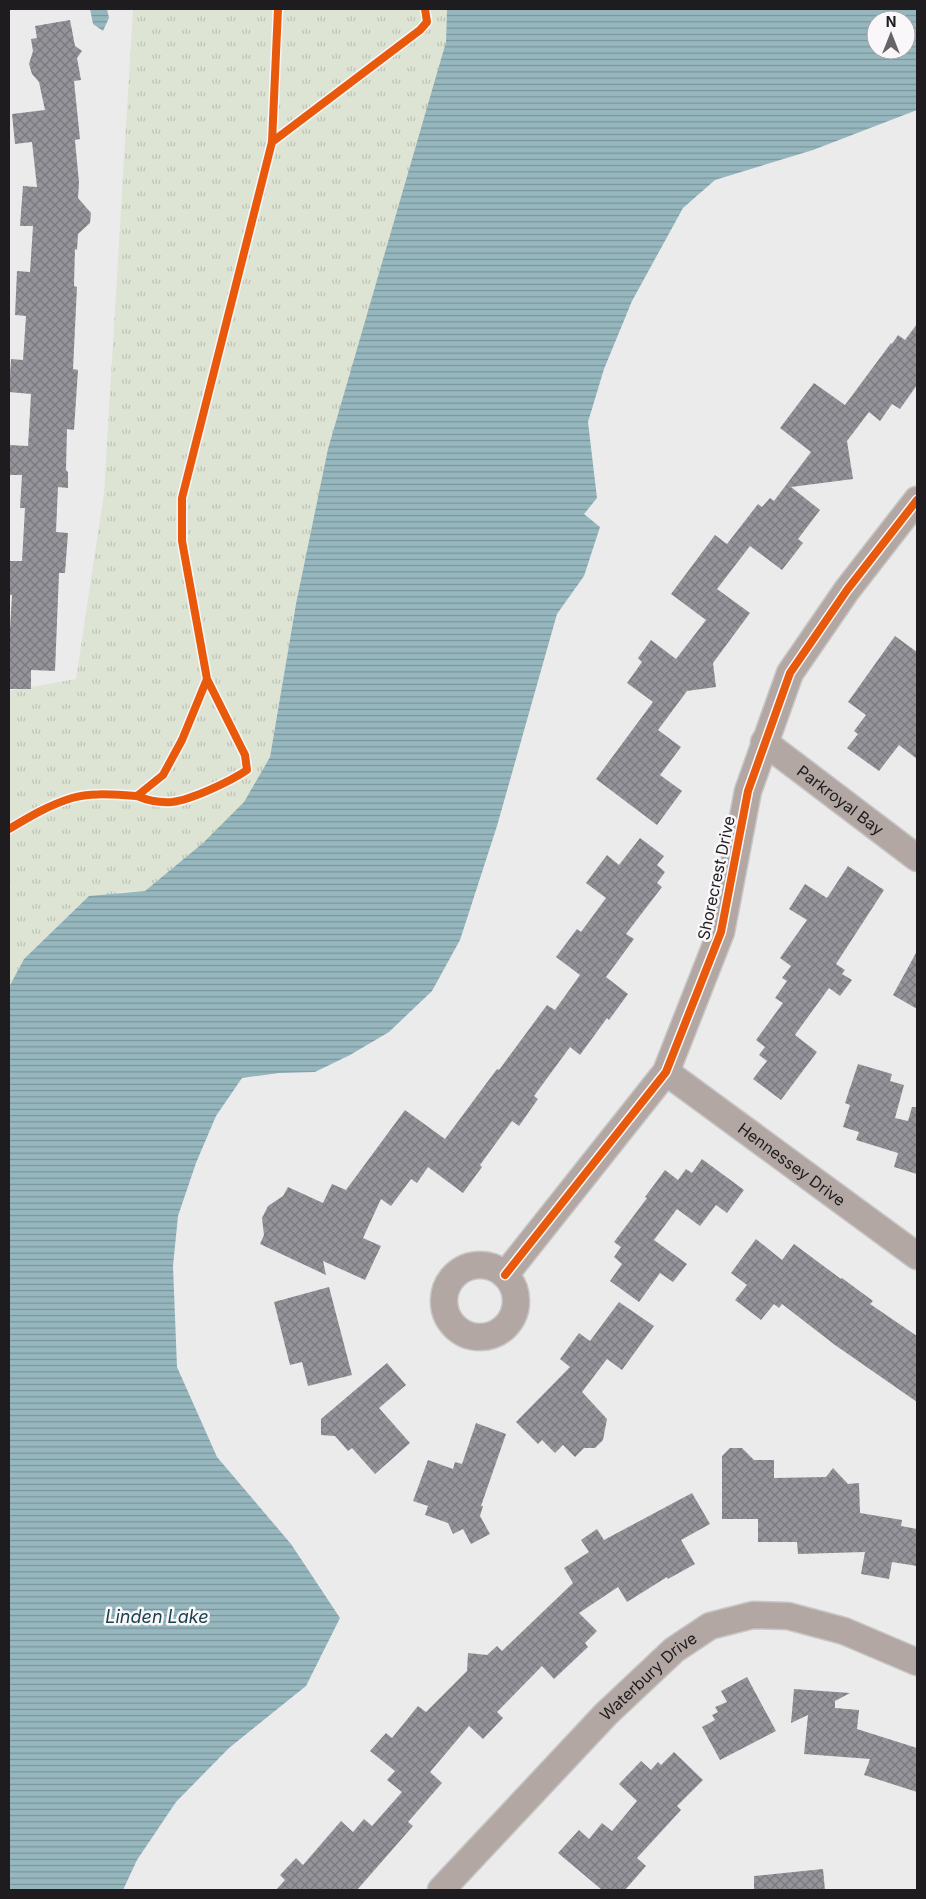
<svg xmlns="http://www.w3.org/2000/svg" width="926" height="1899" viewBox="0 0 926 1899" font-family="Inter,sans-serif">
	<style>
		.park { fill: url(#park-tufts) }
		.water { fill: url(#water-rules); fill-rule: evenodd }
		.building { fill: url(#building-cross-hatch) }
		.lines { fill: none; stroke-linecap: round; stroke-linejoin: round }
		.minor-casing { stroke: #c7c6c7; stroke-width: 29 }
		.minor { stroke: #b3a7a3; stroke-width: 26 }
		.cycleway-casing { stroke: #faf7fb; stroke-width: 11 }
		.cycleway { stroke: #e8590c; stroke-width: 8 }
		.labels { text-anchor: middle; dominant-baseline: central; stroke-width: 5; stroke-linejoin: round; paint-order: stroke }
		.street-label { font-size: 16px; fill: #1e1c1e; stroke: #faf7fb }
		.water-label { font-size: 18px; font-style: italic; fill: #19444d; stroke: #faf7fb }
	</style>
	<defs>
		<pattern id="park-tufts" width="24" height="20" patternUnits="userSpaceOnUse" patternTransform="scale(1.25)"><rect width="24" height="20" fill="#dde4d4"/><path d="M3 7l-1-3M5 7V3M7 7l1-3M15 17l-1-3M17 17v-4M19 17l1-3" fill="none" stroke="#bdc3b6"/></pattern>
		<pattern id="water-rules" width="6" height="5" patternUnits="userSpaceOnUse" patternTransform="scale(1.25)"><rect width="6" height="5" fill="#97b7bf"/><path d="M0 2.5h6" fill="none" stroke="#7b949b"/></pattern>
		<pattern id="building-cross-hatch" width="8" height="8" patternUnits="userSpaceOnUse" patternTransform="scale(1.25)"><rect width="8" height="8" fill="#95949a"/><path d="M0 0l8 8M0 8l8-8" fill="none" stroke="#79787d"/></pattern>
	</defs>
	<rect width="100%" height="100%" fill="#ecebec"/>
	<path class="park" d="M133,9H447L446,42L296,604L270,757L244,802L203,843L145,891L119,892L24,959L9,987V691L76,679L104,493Z"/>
	<path class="water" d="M90,9H107L109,18L103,31L93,24Z
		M447,9H917V110L813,150L715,180L683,208L632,301L604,369L588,422L597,498L584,514L600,527L584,576L557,614L497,826L460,940L432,991L389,1032L350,1055L315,1072L279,1073L242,1078L216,1116L196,1163L178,1216L173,1266L177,1367L217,1457L291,1544L340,1618L306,1686L229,1748L176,1802L137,1860L123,1890H9V987L24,959L89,896L145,891L203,843L244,802L270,757L296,604L328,449L446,42ZM876,20H906V50H876Z"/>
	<path class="building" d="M70,20L75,46L82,51L77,58L81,80L74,81L80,139L75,140L79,183L78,198L91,213L90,223L78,234L77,250L75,249L74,286L77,287L73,369L78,370L74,430L67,429L66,470L68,472V488L58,487L56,532L68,533L65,573H59L55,671L31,670V689H9V646L12,595H9V561H22L25,508H20L22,475H9V445L28,446L31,394L9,392L11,359L23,360L26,316L15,315L17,271L30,272L33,226H20L23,186L37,187L32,142L15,144L12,114L45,110L39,82L32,74L29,64L33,51L31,39L37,38L35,26Z
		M917,324V385L900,409L892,404L880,421L869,412L847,441L853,479L791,487L820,510L798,539L803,543L782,570L750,546L717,589L750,613L713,663L716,687L687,691L658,730L681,747L660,775L682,791L657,825L596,779L653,702L627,683L642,662L638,658L651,640L676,659L706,620L671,594L715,535L727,544L758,504L762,507L770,498L774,501L811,452L780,428L814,383L845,405L891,343L892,344L898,335L905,340Z
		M895,636L917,652V759L899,745L879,771L847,748L858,734L854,731L866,715L848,702Z
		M640,838L664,856L657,865L665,872L657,883L662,887L626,934L634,939L606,977L628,994L609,1020L607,1018L580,1055L570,1047L534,1096L538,1099L519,1126L512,1121L480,1165L482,1167L463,1193L428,1167L417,1183L411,1179L391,1206L381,1199L363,1238L381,1246L365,1280L323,1261L326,1275L260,1244L264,1235L262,1218L268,1206L283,1196L288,1187L323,1203L332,1184L346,1190L405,1110L445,1139L497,1069L499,1070L547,1005L555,1010L580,975L556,957L577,929L581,932L606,898L586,883L607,855L619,865Z
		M848,866L884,890L836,964L845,970L842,974L852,980L840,996L829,988L797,1032L795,1035L817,1052L781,1100L753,1079L767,1061L759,1055L765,1047L756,1040L783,1003L775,998L787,981L782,978L791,966L780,958L807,920L789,909L805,884L827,898Z
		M917,951V1009L893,995Z
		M858,1064L892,1074L890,1081L904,1085L895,1118L908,1121L912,1107H917V1174L894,1167L898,1153L856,1140L859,1132L843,1127L850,1105L845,1103Z
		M702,1159L744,1190L727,1213L716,1205L700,1226L677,1209L654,1240L687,1264L673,1282L660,1273L639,1302L610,1281L622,1264L614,1257L621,1247L614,1242L647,1198L645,1197L665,1170L678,1180L686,1169L692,1173Z
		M756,1239L782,1260L794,1244L841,1279L842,1278L873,1301L870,1304L917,1336V1402L835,1345L782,1304L779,1308L774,1304L761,1320L735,1300L747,1285L731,1273Z
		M329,1287L352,1375L308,1386L302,1362L290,1365L274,1302Z
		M619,1302L654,1326L622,1370L607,1359L582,1392L607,1419L603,1440L595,1448H584L575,1457L563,1445L555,1453L542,1440L538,1444L516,1422L570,1367L560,1359L579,1333L590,1341Z
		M387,1363L406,1385L379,1408L410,1443L375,1474L352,1448L348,1451L335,1436L321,1435V1419Z
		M476,1423L506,1434L481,1506H483L480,1516L490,1534L471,1544L463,1529L453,1534L448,1523L425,1515L428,1506L413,1501L428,1460L453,1469L455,1462L462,1464Z
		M730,1448H742L754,1460H774V1478L826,1477L833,1468L848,1484L859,1483L860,1513L902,1520L901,1526L917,1529V1566L892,1562L889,1579L861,1574L865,1552L798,1554L797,1542H758V1519H722V1456Z
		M692,1493L710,1524L681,1540L695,1564L668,1579L667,1577L627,1602L618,1587L579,1613L597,1631L585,1643L588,1647L554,1679L542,1666L497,1712L503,1718L483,1739L469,1726L430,1772L442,1783L408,1822L413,1826L357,1890H276L285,1880L280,1875L296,1858L303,1865L341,1821L353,1832L364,1819L372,1826L402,1792L387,1780L395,1771L370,1751L386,1733L392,1738L418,1706L426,1712L467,1671L468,1653L487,1655L497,1646L502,1651L573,1583L564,1568L589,1552L581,1540L597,1529L604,1540Z
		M747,1677L776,1731L720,1760L702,1727L715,1720L712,1715L718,1712L715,1707L727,1702L721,1691Z
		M794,1689L850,1693L835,1701V1708L859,1710L857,1729L917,1748V1792L864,1775L870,1759L804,1754L808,1715L791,1723Z
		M674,1752L703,1780L677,1806L681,1810L637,1858L646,1866L625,1890H602L558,1853L579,1830L589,1839L602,1823L612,1831L637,1801L619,1784L641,1761L651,1770L658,1762L661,1765Z
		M823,1869L825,1890H754V1876Z"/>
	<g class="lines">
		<defs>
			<g id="minor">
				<path id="s1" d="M764,742L917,858"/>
				<path id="s2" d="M666,1072L917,1256"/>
				<circle cx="480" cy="1301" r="36"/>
				<path d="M505,1275L666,1072L721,932L748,791L790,673L847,590L917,500"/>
				<path id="s3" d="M441,1890L606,1714L674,1650L710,1626L753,1615L788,1616L844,1631L917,1662"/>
			</g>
		</defs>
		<use href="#minor" class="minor-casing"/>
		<use href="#minor" class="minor"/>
		<defs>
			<path id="cycleway" d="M272,142L420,30L427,22L425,9
				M137,796C149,801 159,803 172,802C191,800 231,781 247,770L245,755L207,679
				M9,829C29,817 49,805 72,798C92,792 116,795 137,796L163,775L182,740L207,679L182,541V498L272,142L278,9
				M505,1275L666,1072L721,932L748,791L790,673L847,590L917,500"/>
		</defs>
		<use href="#cycleway" class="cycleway-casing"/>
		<use href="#cycleway" class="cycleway"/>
	</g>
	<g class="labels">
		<g class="street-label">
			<text stroke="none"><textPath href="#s1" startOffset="96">Parkroyal Bay</textPath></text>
			<text transform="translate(716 878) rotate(-78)">Shorecrest Drive</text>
			<text stroke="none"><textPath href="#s2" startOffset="156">Hennessey Drive</textPath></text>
			<text stroke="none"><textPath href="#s3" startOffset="298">Waterbury Drive</textPath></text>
		</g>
		<g class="water-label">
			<text x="157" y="1616">Linden Lake</text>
		</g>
	</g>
	<rect width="926" height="1899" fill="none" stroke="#1e1c1e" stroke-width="20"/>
	<g transform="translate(891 35)"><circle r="24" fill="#faf7fb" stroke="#a29fa3"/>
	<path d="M0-4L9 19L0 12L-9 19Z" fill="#666466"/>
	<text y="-8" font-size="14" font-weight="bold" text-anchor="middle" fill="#1e1c1e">N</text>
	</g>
</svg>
